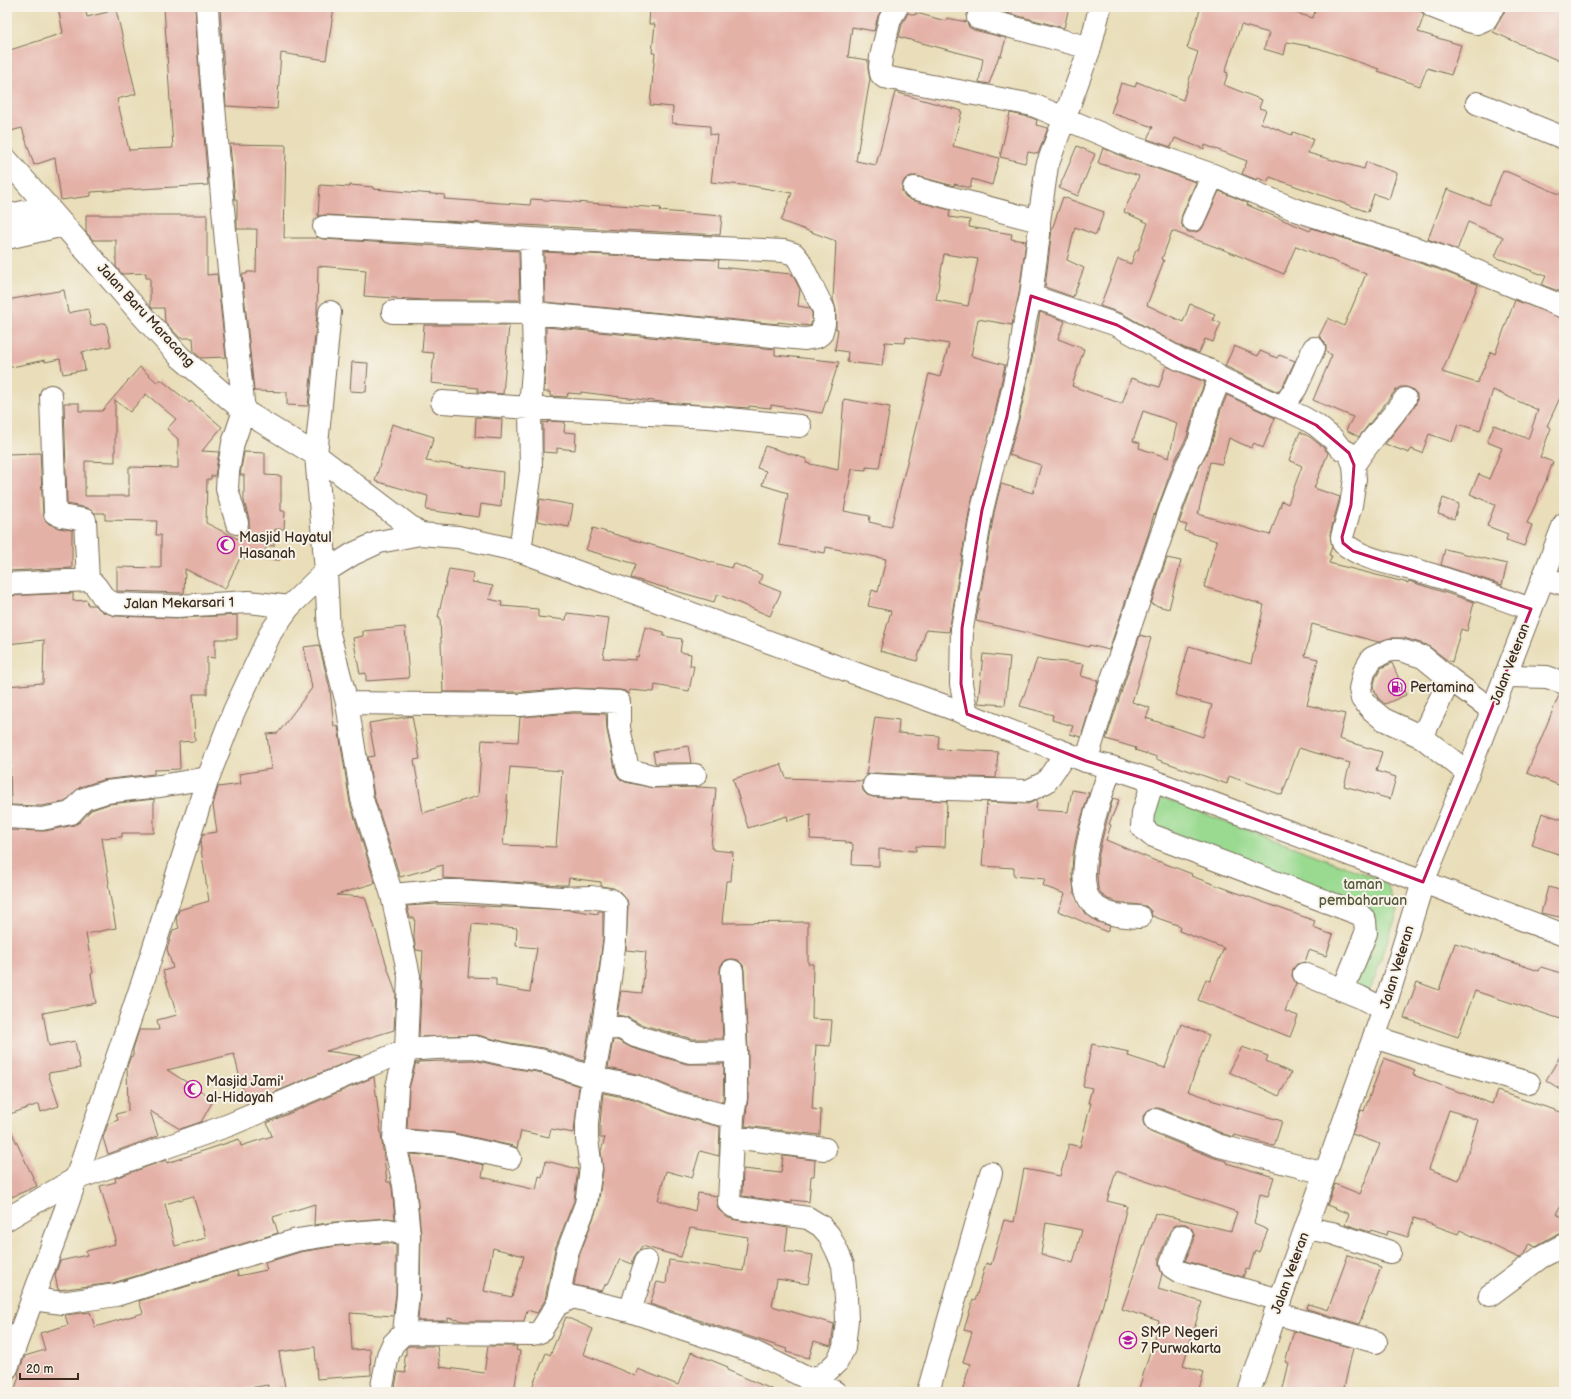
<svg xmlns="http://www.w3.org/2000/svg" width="1571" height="1399" viewBox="0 0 1571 1399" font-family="'Balsamiq Sans',sans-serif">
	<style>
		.green { fill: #99da90; stroke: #6a8257 }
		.building { fill: #e4b1a7; fill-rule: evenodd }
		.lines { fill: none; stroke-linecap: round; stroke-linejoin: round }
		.minor-casing { stroke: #786954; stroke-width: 24 }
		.major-casing { stroke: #786954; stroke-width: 24 }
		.highway-casing { stroke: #786954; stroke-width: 24 }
		.minor { stroke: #fff; stroke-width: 22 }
		.major { stroke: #fff; stroke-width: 22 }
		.highway { stroke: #fff; stroke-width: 22 }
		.marked { fill: none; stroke: #c2185b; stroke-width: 3; stroke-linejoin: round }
		.labels { text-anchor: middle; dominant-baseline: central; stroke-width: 4; stroke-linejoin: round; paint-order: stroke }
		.street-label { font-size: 14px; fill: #3b2a1e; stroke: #f7f3e8 }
		.poi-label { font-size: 14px; fill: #3b2a1e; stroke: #f7f3e8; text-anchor: start }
		.park-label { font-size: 14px; fill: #52563a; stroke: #f7f3e8 }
	</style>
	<rect width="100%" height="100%" fill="#f7f3e8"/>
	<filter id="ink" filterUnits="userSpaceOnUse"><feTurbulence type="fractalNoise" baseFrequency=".025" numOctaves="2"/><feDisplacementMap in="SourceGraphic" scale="8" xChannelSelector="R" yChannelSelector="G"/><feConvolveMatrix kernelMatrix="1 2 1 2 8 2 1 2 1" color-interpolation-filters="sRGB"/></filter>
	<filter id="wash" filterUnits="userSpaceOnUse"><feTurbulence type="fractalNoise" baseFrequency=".012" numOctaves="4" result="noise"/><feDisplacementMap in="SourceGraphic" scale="16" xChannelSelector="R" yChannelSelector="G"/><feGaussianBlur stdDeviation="0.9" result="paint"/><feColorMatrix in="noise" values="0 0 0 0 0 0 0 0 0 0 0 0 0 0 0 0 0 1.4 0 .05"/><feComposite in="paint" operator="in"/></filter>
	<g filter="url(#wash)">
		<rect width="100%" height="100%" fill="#e9deb9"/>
		<path class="green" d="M1155,795L1381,880L1389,888L1398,911L1369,993L1351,985L1371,921L1152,826Z"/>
		<g id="blocks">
			<path class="building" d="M58,7H85L87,17L116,10L136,94L117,99L129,150L173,148L164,7H195L199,74L208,185L91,192V196L61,200L55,158L34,165L22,128L7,132V51L63,33Z
				M220,7H334L326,60L281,53L277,109L226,106Z
				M650,7H695L713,9L714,7H873L882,9L878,16L874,31L852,27L848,57L868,60V69L870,79L856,161L876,165L895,92L962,111L953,146L999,158L992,185L972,179L970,188L954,184V186L917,176H911L905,179L902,185V192L906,197L911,200L950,210L949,217L970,220L969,227L1012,234L1011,239L1026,241L1019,294L1012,325L978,319L971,356L1005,365L995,413L970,507L949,632L926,630L917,661L880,651L891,611L868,606L872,590L878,592L886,559L826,547L825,553L779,545L788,493L762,485L766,471L757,468L765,446L807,459L806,463L838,470L844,399L890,407L879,468L866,467V470L852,469L844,511L870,516L869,522L891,527L929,374L940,377L949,344L906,337L905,343L885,342L882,366L847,362L848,352L835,350L838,329H836V310L833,299L836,241L781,221L792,193L752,186L711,182L717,135L710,134V126L672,123L673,107L650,105L655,53H652L655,24H649ZM944,254L978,259L968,306L936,300Z
				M996,7H1069L1064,28L996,10Z
				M1201,7H1275L1313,18L1316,7H1407L1422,12L1424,15L1418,32L1461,45L1451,75L1427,68L1420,86L1378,71L1379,69L1318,48L1287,42L1284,55L1264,49L1269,33L1241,25L1225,72L1228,73L1224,85L1262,100L1259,108L1266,110L1261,123L1292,135L1293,132L1313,139L1308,153L1364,169L1366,162L1397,173L1389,199L1374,194L1368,212L1270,177L1267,182L1258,178L1257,180L1242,174L1247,161L1205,145L1204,149L1175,138L1171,147L1147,139L1153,127L1111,113L1121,83L1135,87L1137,82L1183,100L1198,52L1187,48Z
				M1505,7H1564V63L1493,32L1504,13Z
				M908,13L915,15L916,13L946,21L947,18L967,22L969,27L974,30L1006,38L1001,56H999L989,84L979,82L983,59L899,37L902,24Z
				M1010,113L1029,117L1037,120L1036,125L1048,128L1038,154L1028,152L1025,163L1000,157Z
				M230,144L286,145L284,238H317V237L323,239L519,251L520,300H423L364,296L366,270L318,266L317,314L308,406L287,405V392L254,391L242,274H247V272H256L257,229H237V200H235Z
				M1077,146L1095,154L1078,196L1059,188Z
				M1103,148L1128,159L1196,182L1182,215L1181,221L1183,228L1188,232H1195L1201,230L1204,225L1219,191L1248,203L1247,205L1310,231L1312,228L1438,269L1478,285L1442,372L1477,383L1491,352L1495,354L1515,300L1564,319V389L1547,426L1551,428L1540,457L1553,462L1546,481L1527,523L1532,525L1524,546L1506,540L1508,534L1487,526L1495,505L1470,494L1479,474L1489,479L1502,448L1487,442L1494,425L1528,439L1538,410L1493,390L1480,431L1458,424L1452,442L1429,434L1422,453L1411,449L1409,453L1385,444L1415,406L1417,400V394L1412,389L1406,387H1400L1395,391L1359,437L1346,430L1353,417L1313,400L1332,355L1326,352V346L1324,341L1319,336L1328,318L1344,326L1366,274L1296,246L1284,274L1227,251L1172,231L1162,259L1164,260L1147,305L1183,322L1190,304L1215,314L1213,320L1221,323L1213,342L1205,339L1199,353L1184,348L1123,314L1100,306L1118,259L1131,264L1136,250H1138L1148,223L1124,212L1139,176L1098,163Z
				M1503,170L1564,196V293L1542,285L1546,276L1495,257L1503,237L1468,222L1457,250L1428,239L1447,189L1489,205Z
				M320,185L350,187V185L373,187V189L445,195L444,199L530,205L531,199L661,208L660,211L722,216L720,235L325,215L318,216Z
				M1063,197L1104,212L1096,235L1075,227L1067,260L1084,268L1073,297L1045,287L1052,229Z
				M86,215H207V275L217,274L226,357L201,358L194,352L193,338H180L165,322L164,308H152L150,305V278H146V273L122,274L116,267V240H93L86,232Z
				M544,252L719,260L718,267L792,274L800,289L798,306L809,308L812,313V322L810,326L778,322V324L545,302Z
				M64,290L68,313L88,309L91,326L106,323L111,346L82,352L85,370L63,374L60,359L45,362V360L7,368V300Z
				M1040,312L1065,321L1058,339L1084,349L1072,386L1122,404L1131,378L1159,387L1166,366L1205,382L1197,402L1187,437L1175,460L1155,515L1154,514L1148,535L1109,650L1089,645V647L976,621L994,513L1001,484L1033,493L1041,465L1009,455L1019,419L1032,359ZM1143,411L1177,423L1169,458L1139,448L1140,443L1133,441Z
				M424,325H509L503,394L478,392V388L431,383L434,353L422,352Z
				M546,327L775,349V355L839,362L822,413L771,405V408L749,406V408L661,402L581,392V394L568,393L567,397L550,396V392H544L546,358Z
				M1234,346L1258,356L1260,351L1277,358L1279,355L1295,361L1285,382L1278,392L1225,366Z
				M352,362L368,363L366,392L350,391Z
				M140,367L158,383L160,379L190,403L191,401L222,427L202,451L219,452L215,476H211V479H207L206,523L242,541L243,534L246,531L249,526V519L244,501V475H240L244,452L265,453V475L281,476V511H285L284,529H275L274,546H266V553L280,560L240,558L225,589L185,569L184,593L117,591V567L161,568V535H156L157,521L105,520V513H95L87,508L67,504L64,403H79V411H102ZM146,394L176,419L167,429L178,439V468L129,467V496H85V461L115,462V400L130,412Z
				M1227,395L1275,418L1263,448L1254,443L1251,448L1229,438L1222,464L1210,462L1198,514L1270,535L1282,501L1288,504L1302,466L1289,460L1300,432L1310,437L1324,448L1328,453L1314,488L1340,497L1330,534L1332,547L1329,555L1332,556L1329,563L1408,583L1409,581L1412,582L1474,602L1467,631L1461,629L1452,662L1447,660L1427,645L1404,638H1390L1378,642L1312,624L1305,656L1318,659L1307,705L1345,714L1339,739L1382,752L1376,771L1396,777L1390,799L1344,786L1350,763L1299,748L1282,795L1229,776L1227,784L1156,759L1157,757L1135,750L1136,748L1106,739L1140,635L1151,638L1132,702L1150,708L1146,718L1203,737L1212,705L1175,695L1189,646L1251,664L1264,605L1204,587L1217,541L1185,531L1187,525L1179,523L1198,470L1211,445L1221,409Z
				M476,417L502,419L501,439L475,437Z
				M548,421L565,422L564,432L576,433L575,450L557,448V453L543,452V422L548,423Z
				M392,424L434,437L426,461L503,472L501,507L481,504L479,517L426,510L428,496L375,481Z
				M40,453L43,514L45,520L49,524L59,528L72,530V568L7,571V454Z
				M1443,498L1459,504L1454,519L1438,514Z
				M540,499L573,505L569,527L537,521Z
				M593,528L731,568L733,563L762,575L759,583L781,592L770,616L717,594L714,602L631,578L636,564L586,550Z
				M1445,549L1507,564L1502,585L1441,565Z
				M1167,558L1181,561L1169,609L1151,604Z
				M449,569L473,573L472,582L493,586L489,599L502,602L501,606L538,609V617L566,620L567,613L609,618L603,658L636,660V656L638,657L645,627L664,632L663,636L682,639L680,652L691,654L690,666H694L689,691L655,685L654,692L629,690V695L625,691L620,690L575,688L519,692H443L440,617H438Z
				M73,593V601L87,600L88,605H94L103,612L115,616L178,618L237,615V639H215V658L207,657V694H193L195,741L179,742L180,769L154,770V774L102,780L80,787L65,802L41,806L11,805L10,765H7V686L43,683L44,640L7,644V596Z
				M405,627L409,678L366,681V673L360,674L353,638L363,636V631Z
				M319,645L330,689L334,727L338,726L350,803L375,883L336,895L365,897L396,994L394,1030L326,1051L361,1056L254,1101L246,1103L234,1054L167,1070L214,1099L201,1122L180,1129L150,1111L158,1136L108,1154L103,1138L108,1124L118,1120L116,1114L128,1111L127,1067L131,1056H133V1049L139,1030H159L157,1020L177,1015L163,971L173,968L167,949L173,930L179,928L176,918L179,910L209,901L200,843L203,834L217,832L213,805L218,787L241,784L239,774L271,769L267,734L278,733L312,688L304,647Z
				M983,654L1010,657L1005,705L978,703Z
				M1037,659L1084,664L1081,676L1098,681L1081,737L1070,734L1073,726L1052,720L1053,715L1020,706Z
				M1392,663L1406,695L1385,704L1378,698L1373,687L1376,677L1381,668Z
				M1559,695H1564V787L1527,773Z
				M574,713L606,714L607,730L616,773L619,778L625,782L653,788L698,787L716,788L711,848H713V850L733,852L731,881H726L722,923L808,922V964H813L812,1019L832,1020L830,1046L816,1045L812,1109L821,1110L820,1135L745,1126L748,1098V1050L744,970L743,965L738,960L732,959L726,960L721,965L720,971L723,1039H692L640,1024L627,1017L617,1015L621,991L642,993L646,952L626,950L628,905L627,900L619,891L613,888L601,886V882L569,878L568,885H561L443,878V865L400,877L374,796L368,757L375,756L369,723L412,716L420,759L414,760L423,813L478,796L482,740L518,742L520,717ZM510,767L562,771L556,847L503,845Z
				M875,717L899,720L898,733L939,736L938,749L998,752L996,778L875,773L866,775Z
				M688,746L691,763H655L653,752Z
				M781,764L786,778L863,781L862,785L863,791L867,795L873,797L947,801L945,847L916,846V851L879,849V866L852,865L853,844L846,843V841L810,839L811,814L788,821L787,816L748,828L733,779Z
				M1072,790L1089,793L1077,833L1073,854L1072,874L1074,893L1084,912L1096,921L1110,926L1107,932L1058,911L1065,894L1043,886L1045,879L1014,876V868L982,866L987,802L1028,804L1037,800L1036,810L1068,812Z
				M1113,798L1119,800L1109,824L1111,825L1106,840L1158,862V861L1192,874L1191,876L1315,921L1313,928L1333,935L1326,956L1309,950L1305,962L1297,964L1293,969L1292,976L1296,983L1285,1011L1298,1016L1290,1037L1198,1000L1206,979L1210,981L1224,948L1179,931L1180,926L1152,916L1151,911L1146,906L1117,902L1108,899L1102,895L1098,888L1097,875L1098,858L1102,839Z
				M154,799V833H122V837L102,838L109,883L108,884L116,928L86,934L93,973L91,974L96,1003L43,1013L49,1046L75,1041L80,1068L48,1073L59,1106L41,1112L39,1104L7,1115V830L45,831L74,825L80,822L91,810L109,804Z
				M1542,813L1564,820V856L1532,845Z
				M1548,887L1564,891V918L1541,913Z
				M437,904L572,910L598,914V911H603V938L598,977L584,1061L544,1048L510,1043L477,1035L419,1037L423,951L416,950L414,937L415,918H410L407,906ZM472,924L517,928L516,946L537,948L530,992L496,986V978L468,977Z
				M1455,943L1539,971L1541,967L1564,974V1020L1475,991L1458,1037L1404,1018L1417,982L1439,990Z
				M1181,1024L1209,1035L1188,1091L1211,1099V1100L1282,1121L1274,1146L1235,1135L1234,1137L1224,1134L1159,1108H1153L1148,1110L1143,1116V1122L1145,1127L1150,1132L1215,1158L1226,1161V1163L1274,1177L1268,1196L1260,1194L1254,1224L1268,1230L1259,1252L1255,1250L1249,1270L1246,1269L1243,1277L1185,1261L1194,1241V1235L1192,1229L1186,1224H1180L1174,1226L1170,1231L1159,1258V1266L1162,1274L1158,1289L1202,1302L1183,1365L1204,1372L1198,1392H1138L1159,1321L1122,1309L1155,1213L1231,1231L1237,1212L1116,1171L1107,1201L1127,1206L1103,1304L1076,1392H962L970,1364L963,1362L972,1332L964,1330L973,1300L975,1301L986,1263L991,1265L1004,1220L1014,1222L1024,1169L1060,1176L1069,1144L1080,1147L1091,1103H1088L1092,1088L1083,1086L1092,1044L1129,1052L1128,1056L1165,1068ZM1046,1223L1082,1230L1073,1263L1041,1254Z
				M613,1040H617L632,1048L687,1064H724L723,1102L678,1090L641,1075L608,1068Z
				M1242,1047L1268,1056L1266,1061L1291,1073L1279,1096L1229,1072Z
				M1564,1050V1092L1546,1080Z
				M1384,1058L1415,1070L1413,1075L1492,1104L1497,1091L1564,1113V1199L1556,1214L1564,1218V1233L1553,1236L1536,1246L1529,1243L1524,1254L1519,1258L1460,1230L1458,1234L1414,1218L1408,1237L1388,1231L1387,1235L1371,1230L1370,1232L1345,1224L1349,1214L1327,1205L1335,1184L1360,1194L1380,1144L1352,1134L1361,1110L1364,1111ZM1449,1110L1478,1120L1459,1180L1429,1169Z
				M473,1060L505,1067L537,1072L579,1086L574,1133L551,1129L549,1137L521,1131L517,1148L513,1146L454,1133L407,1129L409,1089L416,1062L418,1065V1062Z
				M374,1077L387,1182H390L392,1187L395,1219L387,1218L335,1222L314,1225L315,1204L273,1217L278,1233L113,1283L58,1290L55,1275L60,1261L87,1255L86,1251L115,1244L114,1240H116L100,1186L116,1182L115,1178L166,1160L167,1163L239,1139L241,1146L272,1136L267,1123ZM193,1196L206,1238L175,1246L165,1204Z
				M603,1093L634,1099L671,1114L720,1127L719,1156L700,1151L692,1178L666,1171L658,1200L695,1211L698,1193L717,1196L718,1209L728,1218L736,1220L788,1228L785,1251L813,1255L808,1284L777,1279L772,1306L834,1324L831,1346L814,1341L809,1358L786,1352L787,1349L650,1304L657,1282L666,1284L669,1260L743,1271L748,1237L690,1228L681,1257L642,1246L634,1257L632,1264L620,1259L608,1284L606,1283L602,1291L574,1285L579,1256L598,1206L603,1170L601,1151L605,1138H600V1124Z
				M7,1122L37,1186L7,1199Z
				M410,1154L449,1157L484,1165L482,1177L536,1190L539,1176L542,1177L546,1161L578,1169L574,1201L555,1249L545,1300L537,1313L527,1310L524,1321H464L448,1318V1321H418L420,1295L421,1234L416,1184ZM493,1248L524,1256L512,1297L484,1291Z
				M783,1156L815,1160L814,1176H811L809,1202L792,1200V1203L742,1196L743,1169L781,1173Z
				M387,1243L396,1245V1294L393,1316L350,1313L352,1350L370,1349L371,1375L317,1379L315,1347L279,1352L285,1387L268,1390V1385L226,1392H14L19,1376L18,1373L25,1356L45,1350L40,1333L68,1325L65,1315L90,1312L95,1327L143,1313L139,1301L237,1271L238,1276L267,1270L265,1263L300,1252L337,1246Z
				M1348,1255L1381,1267L1359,1324L1307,1309L1308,1304L1328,1310Z
				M566,1317L593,1329L583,1354L635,1376L638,1369L678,1385L691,1352L728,1367L727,1370L778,1392H530L546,1353L550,1355Z
				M1294,1331L1353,1348L1343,1392H1282L1289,1363L1285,1362Z
				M409,1346H437L440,1367L484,1373L488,1346H517L516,1350L520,1351L514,1392H394L398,1372L406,1373L404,1355H406V1348Z"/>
		</g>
	</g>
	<g filter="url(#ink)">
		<use href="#blocks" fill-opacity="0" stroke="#786954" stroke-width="1"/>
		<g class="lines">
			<defs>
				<path id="minor" d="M207,7L211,73L226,242L244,411L233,443L228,472L227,489L237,523
					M897,7L890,19L881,57L880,67L881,74L884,77L1033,105L1132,147L1213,175L1296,210L1442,257L1564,307
					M1433,7L1469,21L1477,23L1486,19L1493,7
					M978,18L1090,48
					M1477,103L1564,138
					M7,160L140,313L180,357L244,411L316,455L420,534
					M914,188L1039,221
					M7,216L48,206
					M1193,220L1213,175
					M324,227L443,233L531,239L784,251L794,254L799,260L824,310V324L821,334L817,337L805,339L533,313L393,312
					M7,238L64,225
					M1031,296L1117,325L1179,359L1211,371L1220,378L1304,418L1316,425L1333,439L1340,448L1349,453L1354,465L1355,479L1351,505L1342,537L1343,543C1366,562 1398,564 1426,573C1461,583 1496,597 1531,609
					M330,312L316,455L326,571L329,634L347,703L362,799L392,895L409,976L406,1050L397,1087L394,1140L404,1185L409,1235L408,1295L404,1333L393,1344L388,1355L381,1392
					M51,396L55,513L61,516L85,520L88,580
					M442,402L530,408L709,417L800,426
					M1282,408L1296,388L1314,348
					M1354,465C1368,441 1389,422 1405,399
					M520,551L531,471L530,408L534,358L531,239
					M1543,578L1564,584
					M7,584L88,580C102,586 96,598 116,604L177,606L249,602L289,607
					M1505,676L1547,677L1564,683
					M347,703L520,705L574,700L619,702V728L628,770L653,776L695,775
					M967,714L961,684L962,628L982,510L994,461L1007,416L1020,356L1025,320L1031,296L1039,234V221L1047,166L1090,48L1100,7
					M1422,737L1450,679
					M1086,761L1111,682L1171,507L1187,465L1199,442L1209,405L1220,378
					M1111,767C1101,795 1070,878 1092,903C1104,916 1123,916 1140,917
					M1468,773L1422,737L1383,719L1371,709L1362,699L1360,689L1364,672L1372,658L1390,650H1400L1423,657L1450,679L1492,710
					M1153,781L1143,813L1142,827L1151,835L1359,914L1365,920L1366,933L1343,990
					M874,785L948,789L1028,791L1046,782L1066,753
					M7,817L42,819L71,813L84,799L106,792L160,786L208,778
					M392,895L436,891H459L561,898L591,897L611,900L616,905L615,939L610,979L603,1026L590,1095L587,1123V1139L591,1168L586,1204L567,1253L557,1305
					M732,971L736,1051V1098L733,1116L729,1203L733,1206L738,1208L808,1218L821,1226L829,1235L837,1251L843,1265L846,1298L847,1320L844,1348L837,1362L823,1375L808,1380
					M1304,974L1360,997L1384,1009
					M603,1026L621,1028L635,1036L690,1052L736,1051
					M1374,1037L1433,1056L1529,1083
					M1155,1120L1220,1146L1325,1173
					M732,1137L825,1149
					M394,1140L451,1145L510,1158
					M7,1219L75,1179L229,1125L406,1050L435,1048L474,1047L508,1055L540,1060L594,1078L638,1087L674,1102L719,1114L733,1116
					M1306,1228L1332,1233L1390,1252
					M1182,1236L1171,1263L1172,1267L1180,1272L1280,1300
					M1490,1295L1541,1257L1564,1245
					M32,1299L62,1303L116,1295L297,1240L336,1234L388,1230L409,1235
					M630,1311L646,1261
					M1275,1313L1376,1342
					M404,1333L533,1334L540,1332L557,1305L573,1297L630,1311L754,1352L835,1392
					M928,1392L991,1173"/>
				<path id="major" d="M1423,882L1564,935"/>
				<path id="highway" d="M7,1368L65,1211L146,972L208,778L234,711L271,632L289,607L326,571L353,554L379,542L420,534L458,537L520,551L967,714L1086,761L1111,767L1153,781L1423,882
					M1249,1392L1280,1300L1384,1009L1423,882L1468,773L1564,524"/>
			</defs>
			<use href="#minor" class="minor-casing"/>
			<use href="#major" class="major-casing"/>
			<use href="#highway" class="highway-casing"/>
			<use href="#minor" class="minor"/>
			<use href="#major" class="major"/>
			<use href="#highway" class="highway"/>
		</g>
	</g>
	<path class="marked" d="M1031,296L1117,325L1179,359L1316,425L1349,453L1354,465L1351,505L1342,537L1343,543L1353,551L1531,609L1423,882L1153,781L1086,761L967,714L961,684L962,628L982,510L1007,416Z"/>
	<defs>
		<symbol id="mosque-ring" viewBox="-11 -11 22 22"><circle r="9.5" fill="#f7f3e8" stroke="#b5179e" stroke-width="1.5"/><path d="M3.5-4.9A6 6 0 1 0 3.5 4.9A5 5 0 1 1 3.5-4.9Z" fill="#b5179e"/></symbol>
		<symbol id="fuel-ring" viewBox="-11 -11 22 22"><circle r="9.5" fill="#f7f3e8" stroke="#b5179e" stroke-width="1.5"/><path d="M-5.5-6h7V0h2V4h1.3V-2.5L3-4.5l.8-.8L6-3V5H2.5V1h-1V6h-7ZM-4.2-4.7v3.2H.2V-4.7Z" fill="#b5179e"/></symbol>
		<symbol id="school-ring" viewBox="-11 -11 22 22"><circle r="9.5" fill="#f7f3e8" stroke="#b5179e" stroke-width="1.5"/><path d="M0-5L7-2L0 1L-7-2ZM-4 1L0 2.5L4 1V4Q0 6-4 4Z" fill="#b5179e"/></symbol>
	</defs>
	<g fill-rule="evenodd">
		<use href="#mosque-ring" x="216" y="535" width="20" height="20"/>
		<use href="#fuel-ring" x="1387" y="677" width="20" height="20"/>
		<use href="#mosque-ring" x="183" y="1079" width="20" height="20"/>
		<use href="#school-ring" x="1118" y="1330" width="20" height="20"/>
	</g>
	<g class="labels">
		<g class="street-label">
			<text transform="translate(146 315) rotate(47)">Jalan Baru Maracang</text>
			<text transform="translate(179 603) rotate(-1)">Jalan Mekarsari 1</text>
			<text transform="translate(1510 664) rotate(-69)">Jalan Veteran</text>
			<text transform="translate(1397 967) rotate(-73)">Jalan Veteran</text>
			<text transform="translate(1290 1273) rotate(-70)">Jalan Veteran</text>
		</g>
		<g class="poi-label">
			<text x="239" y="537">Masjid Hayatul<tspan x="239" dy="16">Hasanah</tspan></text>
			<text x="1410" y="687">Pertamina</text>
			<text x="206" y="1081">Masjid Jami'<tspan x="206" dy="16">al-Hidayah</tspan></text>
			<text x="1141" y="1332">SMP Negeri<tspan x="1141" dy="16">7 Purwakarta</tspan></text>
		</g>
		<g class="park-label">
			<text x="1363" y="884">taman<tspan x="1363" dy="16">pembaharuan</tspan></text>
		</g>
	</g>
	<rect width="1571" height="1399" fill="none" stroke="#f7f3e8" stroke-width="24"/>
	<path d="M20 1373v6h58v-6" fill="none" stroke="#3b2a1e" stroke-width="2"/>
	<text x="26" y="1373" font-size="12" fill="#3b2a1e" stroke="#f7f3e8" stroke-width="3" paint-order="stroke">20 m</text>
</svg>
